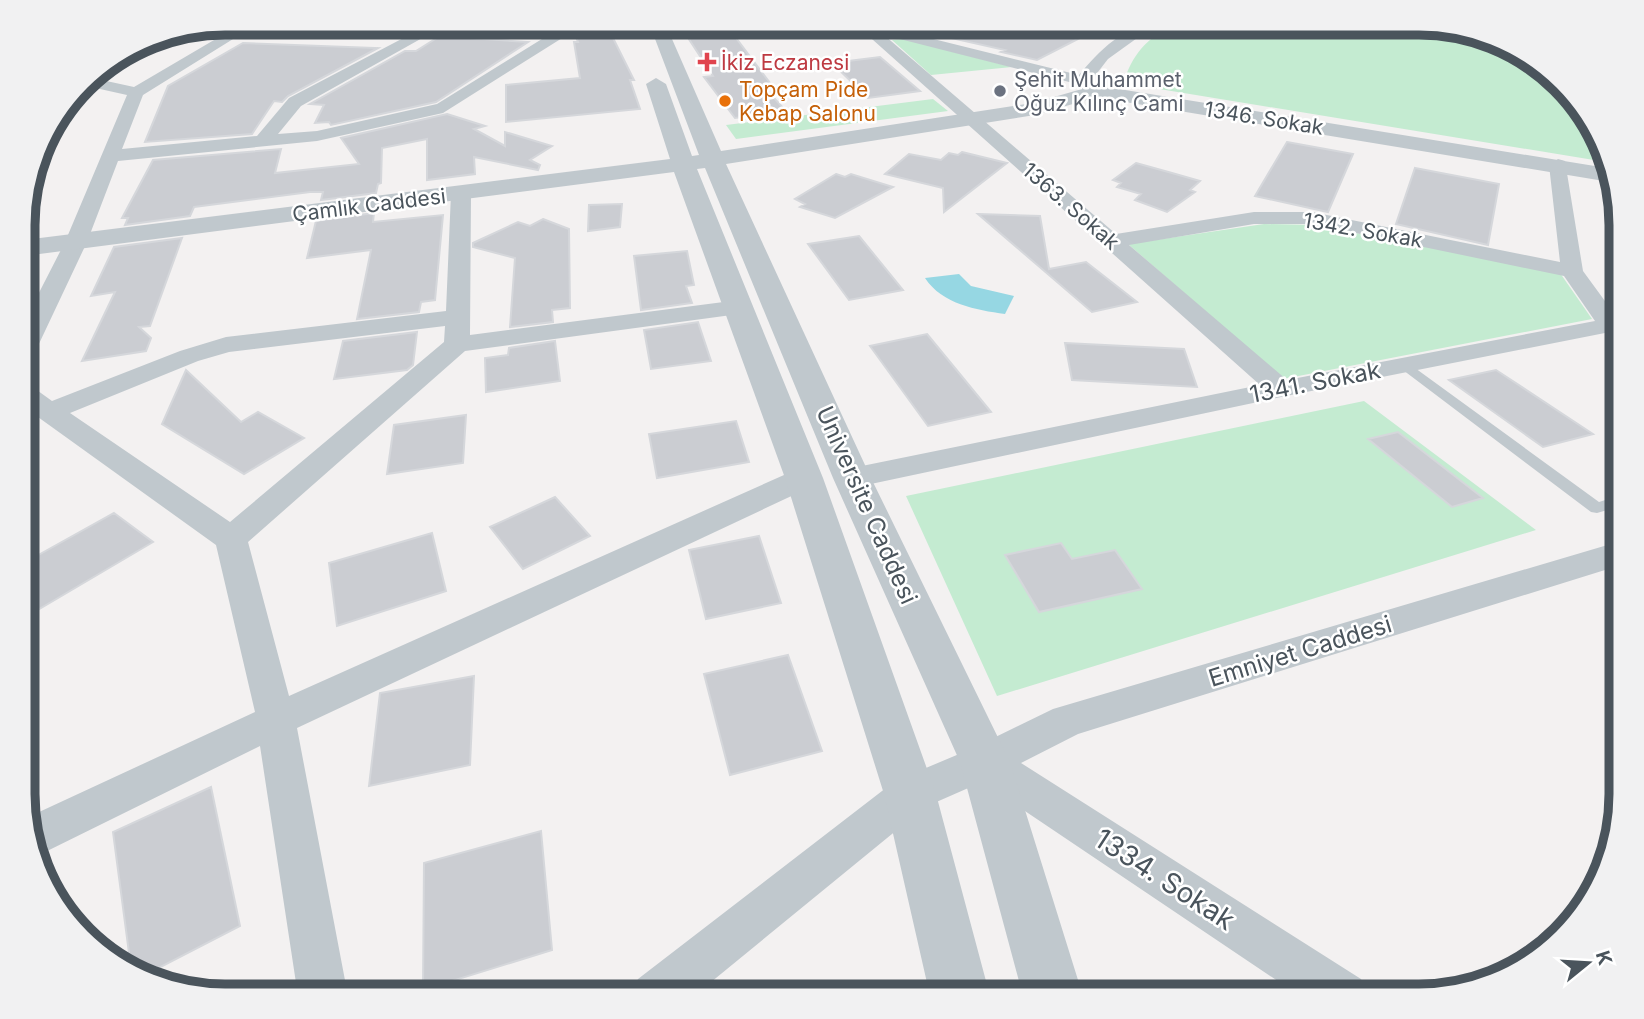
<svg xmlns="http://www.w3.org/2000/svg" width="1644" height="1019" viewBox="0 0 1644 1019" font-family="Inter,sans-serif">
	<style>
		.green { fill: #c4ebd1 }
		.water { fill: #96d7e3 }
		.building { fill: #cbcdd2; stroke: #d5d7db; stroke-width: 2 }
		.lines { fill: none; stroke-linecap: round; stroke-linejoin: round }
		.service { fill: #c0c8cd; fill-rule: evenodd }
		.minor { fill: #c0c8cd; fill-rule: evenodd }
		.tertiary { fill: #c0c8cd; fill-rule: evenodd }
		.health-dot { fill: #e0444e; stroke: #fff; stroke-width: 2.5 }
		.worship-dot { fill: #6b7280; stroke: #fff; stroke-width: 2.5 }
		.food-dot { fill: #e8710a; stroke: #fff; stroke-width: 2.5 }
		.labels { text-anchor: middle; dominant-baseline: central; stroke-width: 5; stroke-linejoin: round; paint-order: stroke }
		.far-health-label { font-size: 21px; fill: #be3a42; stroke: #fff; text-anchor: start }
		.far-worship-label { font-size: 21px; fill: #5b616d; stroke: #fff; text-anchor: start }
		.far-food-label { font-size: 21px; fill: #c56008; stroke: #fff; text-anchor: start }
		.far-street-label { font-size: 21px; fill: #4a545c; stroke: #fff }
		.street-label { font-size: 24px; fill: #4a545c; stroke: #fff }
		.near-street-label { font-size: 28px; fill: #4a545c; stroke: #fff }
		.rim { fill: none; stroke: #4a545c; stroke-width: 9 }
	</style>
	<rect width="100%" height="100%" fill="#f3f1f1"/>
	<path class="green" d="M1175,23H1374L1407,28H1437L1531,57L1594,123L1606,162L1141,86L1125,78C1135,50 1150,37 1175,23Z
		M904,39L1012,67L931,75L892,40Z
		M933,99L948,111L736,139L726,125Z
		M1264,224L1315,225L1560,273L1592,319L1283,379L1128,244Z
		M1364,401L1536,530L997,696L906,496Z"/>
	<path class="water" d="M959,274L971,286L1014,296L1005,314C976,310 942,304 925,278Z"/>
	<path class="building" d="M930,23H1109L1037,60L1001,52L1005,50L929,33Z
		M708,28L730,30L770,83L761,84L786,111L735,118L704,77L713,76L683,30Z
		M440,36L528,42L436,102L331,125L329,122L315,123L324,105L310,104L405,51H416Z
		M612,36L634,80H630L640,109L506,122V85L580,78L574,42H578L576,37Z
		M243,43L378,48L288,96L282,102L274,101L252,134L145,142L168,86Z
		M880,57L920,91L868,98L832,63Z
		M447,114L485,126L474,129L505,146V132L552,146L530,160L540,165L538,170L474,157L475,174L427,180V139L382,148L381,183L378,184L376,193L321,200L323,192H310L194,207L190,216L125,225L128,218H122L153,160L281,149L275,173L359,164L341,138Z
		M1287,142L1353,154L1328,212L1255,196Z
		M962,152L1007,163L944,212L943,188L885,174L909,154L941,160L949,153L958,155Z
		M1136,163L1172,173L1200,181L1190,190L1195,192L1167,212L1135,200L1141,194L1117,187L1121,183L1113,180Z
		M1415,168L1499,184L1488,245L1396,224Z
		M836,174L845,177L851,174L893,187L835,218L800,207L805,204L795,199Z
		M622,204L620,227L588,231L589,205Z
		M374,213L373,222L443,215L435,300L421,302L419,312L357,319L371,250L307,258L316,221Z
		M978,214L1040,216L1049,269L1086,262L1137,302L1092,312Z
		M543,219L569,229L570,308L552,310L553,322L510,327L515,258L473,247V243L518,222L530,226Z
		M859,236L903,290L849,300L808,244Z
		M182,238L150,326L139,327L151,338L146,351L82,361L115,292L91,296L114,247Z
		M687,251L694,285L686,286L692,303L641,310L634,256Z
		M698,322L711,361L651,369L644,330Z
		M417,332L413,365L407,370L334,379L343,341Z
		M927,334L991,412L928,426L870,346Z
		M555,341L560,381L486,392L485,358L508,355L509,348Z
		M1065,343L1184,349L1197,387L1072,380Z
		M186,370L241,422L258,412L304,438L244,474L162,424Z
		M1496,370L1593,434L1543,447L1449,380Z
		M466,415L463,463L387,474L394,425Z
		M736,421L749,462L657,478L649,434Z
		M1398,432L1483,498L1452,507L1368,439Z
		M555,497L590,536L523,569L490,527Z
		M114,513L153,542L24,618V563Z
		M432,533L446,591L337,626L329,563Z
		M759,536L781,603L706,619L689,550Z
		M1061,543L1072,559L1115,550L1142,589L1039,612L1005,555Z
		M788,655L822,751L730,775L704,674Z
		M474,676L470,765L369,786L380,693Z
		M211,787L240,926L149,973L131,968L113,832Z
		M541,831L552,950L423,990L424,863Z"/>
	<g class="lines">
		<path class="service" d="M1404,360L1599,502L1621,495V506L1597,513L1591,512L1399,367V361Z"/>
		<path class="minor" d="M243,23H259L143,95L122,149L257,136L289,98L432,23H449L301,106L278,134L317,131L437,104L550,34L479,27L472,23H521L564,27L638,25L645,29L638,33L567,35L443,113L317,141L118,161L87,242L37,348L33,353L24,356V322L65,242L127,95L82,85L88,77L134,87Z
			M653,23H692C684,30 664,30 653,28Z
			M854,23H869L1079,75C1098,52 1126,23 1158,23L1108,59L1091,81L1097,93L1089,98L1083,96L1077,84L884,35L1116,234L1254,212H1312L1560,262L1549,165L1558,159L1565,161L1583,271L1621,323V327L1610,332L1281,397L852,488L841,485L837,478L841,471L852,468L1260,385ZM1254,224H1312L1564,276L1595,321L1287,380L1129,245Z
			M1404,23L1427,25L1411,27Z
			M461,187L468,189L471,193L470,335L739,300L748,302L751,307L748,312L739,314L465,351L248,542L289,696L793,471L804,468L815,471L819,478L815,485L297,728L348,996H298L260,746L37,856L24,819L255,712L216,545L24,407V386L34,388L52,401L180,351L226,337L446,311L451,193L454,189ZM445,326L444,342L230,522L70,413L198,361L229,352Z
			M1621,541V565L1078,734L1021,763L1361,979L1369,996H1300L982,782L925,807L694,996H630L638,979L895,781L971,749L1053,709Z"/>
		<path class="tertiary" d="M649,23H665L721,151L1033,103L1089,87L1119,89L1607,168L1610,182L1119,101L1090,99L1035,115L726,164L871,478L1010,762L1083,996H1023L960,762L833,478L705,168L697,169L823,478L936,794L990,996H930L884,794L785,478L674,172L24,256V240L670,159L646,84L656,78L666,84L692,156L699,155Z"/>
	</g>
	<path class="health-dot" d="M703.5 51.5h7v7h7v7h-7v7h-7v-7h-7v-7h7z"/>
	<circle class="worship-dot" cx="1000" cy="91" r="7"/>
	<circle class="food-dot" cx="725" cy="101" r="7"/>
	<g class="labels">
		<g class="far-health-label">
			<text x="721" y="62">İkiz Eczanesi</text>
		</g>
		<g class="far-worship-label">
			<text x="1014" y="79">Şehit Muhammet<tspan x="1014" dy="24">Oğuz Kılınç Cami</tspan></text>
		</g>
		<g class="far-food-label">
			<text x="739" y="89">Topçam Pide<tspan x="739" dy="24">Kebap Salonu</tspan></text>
		</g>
		<g class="far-street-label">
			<text transform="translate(1264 118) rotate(9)">1346. Sokak</text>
			<text transform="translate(369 205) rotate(-7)">Çamlık Caddesi</text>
			<text transform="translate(1071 206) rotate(41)">1363. Sokak</text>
			<text transform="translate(1363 230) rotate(10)">1342. Sokak</text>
		</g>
		<g class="street-label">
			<text transform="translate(1315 382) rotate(-11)">1341. Sokak</text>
			<text transform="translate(867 505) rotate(66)">Universite Caddesi</text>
			<text transform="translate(1300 651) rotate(-17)">Emniyet Caddesi</text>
		</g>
		<g class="near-street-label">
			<text transform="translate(1165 879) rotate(33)">1334. Sokak</text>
		</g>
	</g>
	<path d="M0 0H1644V1019H0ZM225 35H1419A190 190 0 0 1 1609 225V794A190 190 0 0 1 1419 984H225A190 190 0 0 1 35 794V225A190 190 0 0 1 225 35Z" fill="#f1f1f2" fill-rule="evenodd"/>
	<path class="rim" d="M225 35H1419A190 190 0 0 1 1609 225V794A190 190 0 0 1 1419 984H225A190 190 0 0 1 35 794V225A190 190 0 0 1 225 35Z"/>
	<g transform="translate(1588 963) rotate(72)" stroke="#ffffff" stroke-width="5" paint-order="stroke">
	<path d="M0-5L12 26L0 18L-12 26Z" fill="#4a545c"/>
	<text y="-10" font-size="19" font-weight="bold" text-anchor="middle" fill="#4a545c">K</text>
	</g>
</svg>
